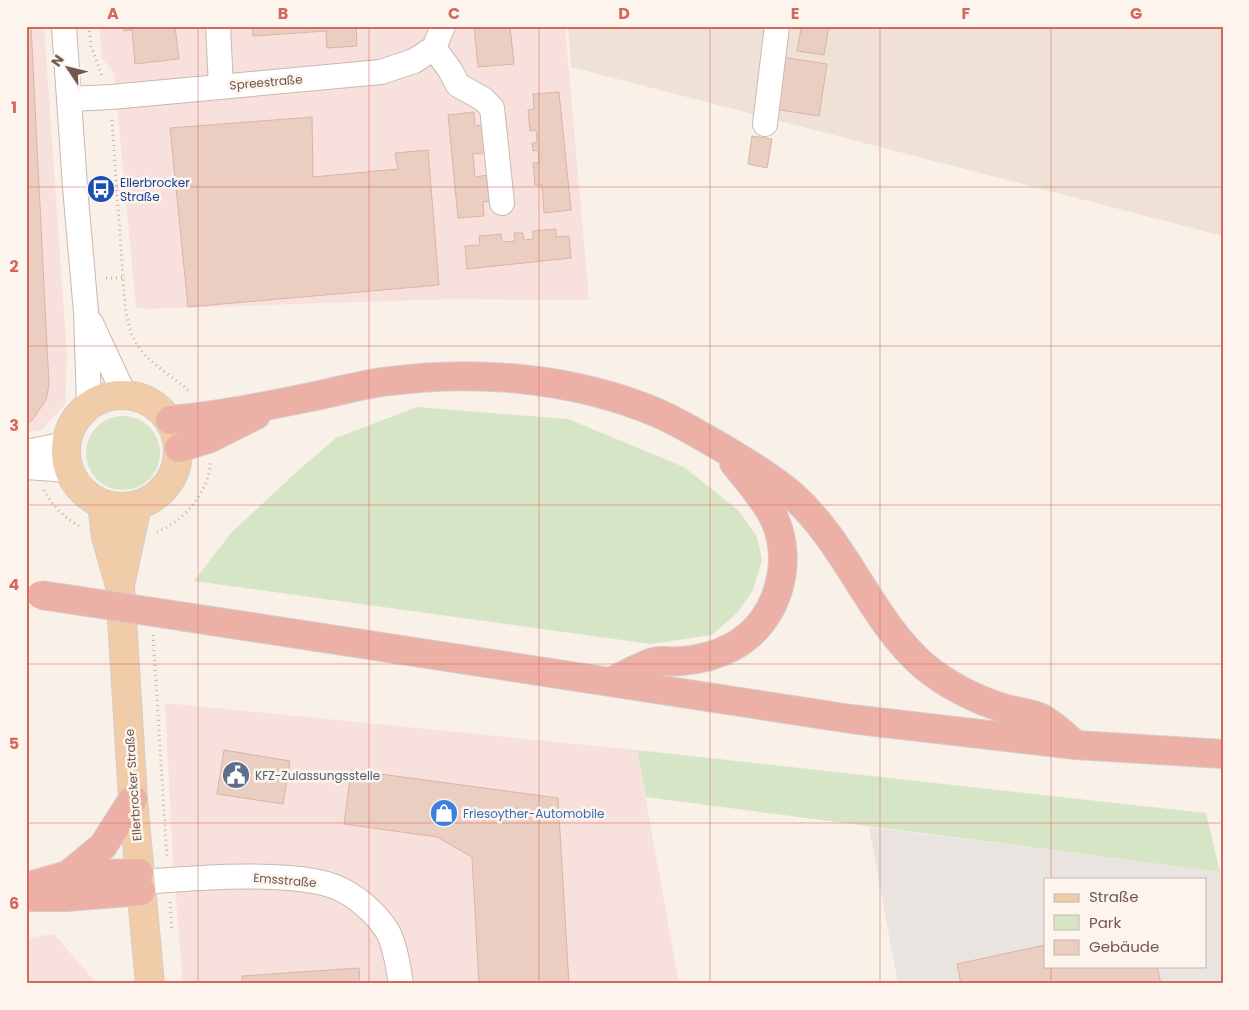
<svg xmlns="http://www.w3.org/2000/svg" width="1249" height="1010" viewBox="0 0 1249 1010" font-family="Poppins,sans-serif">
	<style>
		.residential { fill: #f0e1d6 }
		.commercial { fill: #f8e1dc }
		.industrial { fill: #eae4e0; fill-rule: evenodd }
		.green { fill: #d7e5c7 }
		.building { fill: #ebcec2; stroke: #dcb3a5 }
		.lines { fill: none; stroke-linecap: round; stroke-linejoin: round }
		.minor-casing { stroke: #cab8af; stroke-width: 26 }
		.major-casing { stroke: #d4cdca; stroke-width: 30 }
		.highway-casing { stroke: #d4cdca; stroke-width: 30 }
		.path { stroke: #d0b1a6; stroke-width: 3; stroke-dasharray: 1 4; stroke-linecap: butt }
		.minor { stroke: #fff; stroke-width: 24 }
		.major { stroke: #f0cca8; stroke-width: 28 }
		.highway { stroke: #ecb0a6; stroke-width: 28 }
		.highway-bridge-casing { stroke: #d4cdca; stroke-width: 30; stroke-linecap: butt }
		.highway-bridge { stroke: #ecb0a6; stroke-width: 28 }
		.grid { fill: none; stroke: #d3695c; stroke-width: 1; stroke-opacity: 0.55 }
		.labels { text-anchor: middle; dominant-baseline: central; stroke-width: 5; stroke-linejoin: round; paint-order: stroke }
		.street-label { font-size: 12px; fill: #70574f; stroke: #fdf5ed }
		.transit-label { font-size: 12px; fill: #164399; stroke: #fdf5ed; text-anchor: start }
		.service-label { font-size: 12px; fill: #4e5e75; stroke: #fdf5ed; text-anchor: start }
		.shop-label { font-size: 12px; fill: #366cbe; stroke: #fdf5ed; text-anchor: start }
		.neatline { fill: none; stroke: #d3695c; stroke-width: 2 }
		.grid-label { font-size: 16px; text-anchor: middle; font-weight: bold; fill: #d3695c }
	</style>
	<rect width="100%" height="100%" fill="#f9f0e7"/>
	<path class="residential" d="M568,26H1223V236L571,67Z"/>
	<path class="commercial" d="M26,26H44L67,356L65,405L40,431L26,432Z
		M99,26H565L589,300L452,299L145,309L136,307L114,74L102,58Z
		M165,703L637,750L679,984H183L173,864Z
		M54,934L97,984H26V938Z"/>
	<path class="industrial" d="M869,827L1220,872L1223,885V984H898ZM1045,879H1205V966H1045Z"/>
	<path class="green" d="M417,407L568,419L684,467L739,511L757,537L762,560L753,590L738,612L712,635L651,644L194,581L231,533L302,467L336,438Z
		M86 453a37 37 0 1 1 74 0a37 37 0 1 1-74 0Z
		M637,750L1206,813L1220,872L646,797Z"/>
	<path class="building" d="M26,26H31L49,385L46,400L33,419L26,425Z
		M124,26H175L179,59L135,64L132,30L124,31Z
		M252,26H356L357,46L327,48L326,31L253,36Z
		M474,26H510L514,64L478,67Z
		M791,26H829L824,55L797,51L801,29Z
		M782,57L827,64L819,116L774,109Z
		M559,92L571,210L544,213L542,185H535L533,163H539L538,150L533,151L532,143L537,142L536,130L530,131L528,110L534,109L533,94Z
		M474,112L475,126L482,125L485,153L473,154L475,177L488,175L490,201L483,202L484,216L458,218L448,115Z
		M312,117L313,177L398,169L395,153L428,150L439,285L188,307L170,128Z
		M752,136L772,139L767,168L748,164Z
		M556,229V237L569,236L571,258L467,269L465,246L480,245L479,236L501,234L502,242L515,241L514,233H523L524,240L533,239V231Z
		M224,750L290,761L283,804L217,794Z
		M351,770L558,798L569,984H479L472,857L437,837L344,824Z
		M1045,945V966H1157L1161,984H961L957,964Z
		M359,968L360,984H243L242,976Z"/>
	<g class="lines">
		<defs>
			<path id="minor" d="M64,26L75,187L86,312L89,404
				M218,26L221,86
				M434,48L450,70L458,85L483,99L492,108L502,203
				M70,99L111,97L381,72L414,61L434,48L443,26
				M765,124L777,26
				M91,323L124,394
				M26,452L66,444
				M26,467L69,470
				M140,882C189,879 239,874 289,878C303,879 319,881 333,886C355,894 376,913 388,932C396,948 398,967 401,984"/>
			<path id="major" d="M66 451a56 56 0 1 1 112 0a56 56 0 1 1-112 0Z
				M102,504L106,537L120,586L133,799L150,984
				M121,580L137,506"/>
			<path id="highway" d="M170,420C220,416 271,405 320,395C340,391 361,385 382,382C473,369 574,377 660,414C682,424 703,437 724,449C749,464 772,478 793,496C847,544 870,619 924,666C947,685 975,699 1003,708C1015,712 1032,712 1043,719C1055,726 1065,736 1076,745
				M179,448L208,439L256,415
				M186,617L851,719L1076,745L1223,754
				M612,681C626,675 640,666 654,662C662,660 672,662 681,661C697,660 717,655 732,647C777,623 795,564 774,518C764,498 748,480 734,463
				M68,875L103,846L133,799
				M26,887L68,875L139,873
				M26,897H66L141,891"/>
		</defs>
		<use href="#minor" class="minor-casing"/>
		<use href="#major" class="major-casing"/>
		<use href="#highway" class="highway-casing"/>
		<path class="path" d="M89,26L91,46L102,76
			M112,120L125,306C127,318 129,330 135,341C145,360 168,374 185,387L190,393
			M106,278H123
			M44,490C52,506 64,517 79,526
			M157,532C183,522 210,491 210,463
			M153,635L167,858
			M170,902L172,931"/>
		<use href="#minor" class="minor"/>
		<use href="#major" class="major"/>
		<use href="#highway" class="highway"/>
		<defs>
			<path id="highway-bridge" d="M41,595L186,617"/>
		</defs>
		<use href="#highway-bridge" class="highway-bridge-casing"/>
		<use href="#highway-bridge" class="highway-bridge"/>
	</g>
	<path class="grid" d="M198,26V984M369,26V984M539,26V984M710,26V984M880,26V984M1051,26V879M26,187H1223M26,346H1223M26,505H1223M26,664H1223M26,823H1223M1051,966V984"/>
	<defs>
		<symbol id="bus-disc" viewBox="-11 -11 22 22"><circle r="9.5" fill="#1a4fb4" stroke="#fdf5ed"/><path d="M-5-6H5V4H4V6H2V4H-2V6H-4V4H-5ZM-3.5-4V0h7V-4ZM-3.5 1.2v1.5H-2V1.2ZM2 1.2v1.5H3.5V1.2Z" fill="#fff"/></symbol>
		<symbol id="civic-disc" viewBox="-11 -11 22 22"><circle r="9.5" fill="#5c6f8a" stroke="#fdf5ed"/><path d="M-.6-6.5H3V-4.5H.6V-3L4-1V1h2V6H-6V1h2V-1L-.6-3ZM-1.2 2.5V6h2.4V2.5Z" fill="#fff"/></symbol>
		<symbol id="shop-disc" viewBox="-11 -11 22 22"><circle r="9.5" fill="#3f7fe0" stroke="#fdf5ed"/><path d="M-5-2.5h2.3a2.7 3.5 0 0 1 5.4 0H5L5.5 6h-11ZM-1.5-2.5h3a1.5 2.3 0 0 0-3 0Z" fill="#fff"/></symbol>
	</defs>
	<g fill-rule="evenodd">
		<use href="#bus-disc" x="85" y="173" width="32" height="32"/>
		<use href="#civic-disc" x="220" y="759" width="32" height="32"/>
		<use href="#shop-disc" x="428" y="797" width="32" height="32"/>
	</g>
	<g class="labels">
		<g class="street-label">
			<text transform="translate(266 82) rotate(-5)">Spreestraße</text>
			<text transform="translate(133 785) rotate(-94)">Ellerbrocker Straße</text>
			<text transform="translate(285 880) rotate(5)">Emsstraße</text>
		</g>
		<g class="transit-label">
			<text x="120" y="182">Ellerbrocker<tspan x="120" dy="14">Straße</tspan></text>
		</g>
		<g class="service-label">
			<text x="255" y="775">KFZ-Zulassungsstelle</text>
		</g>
		<g class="shop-label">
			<text x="463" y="813">Friesoyther-Automobile</text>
		</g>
	</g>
	<rect width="1249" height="1010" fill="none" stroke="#fdf5ed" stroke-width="55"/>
	<rect x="1044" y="878" width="162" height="90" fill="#fdf5ed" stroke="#c5b6ae"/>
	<rect x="1054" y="894" width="25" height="8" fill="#f0cca8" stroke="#c5b6ae"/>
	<text x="1089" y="902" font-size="15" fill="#70574f">Straße</text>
	<rect x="1054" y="915" width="25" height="15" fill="#d7e5c7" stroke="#c5b6ae"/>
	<text x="1089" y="928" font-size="15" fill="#70574f">Park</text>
	<rect x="1054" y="940" width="25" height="15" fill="#ebcec2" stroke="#c5b6ae"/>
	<text x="1089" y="952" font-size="15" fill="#70574f">Gebäude</text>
	<g transform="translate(68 68) rotate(305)" stroke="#fdf5ed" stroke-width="4" paint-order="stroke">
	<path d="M0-4L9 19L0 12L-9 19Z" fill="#70574f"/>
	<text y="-8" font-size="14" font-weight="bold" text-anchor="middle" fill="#70574f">N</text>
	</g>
	<rect x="28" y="28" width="1194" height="954" class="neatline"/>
	<g class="grid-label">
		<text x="113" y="19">A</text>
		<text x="283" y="19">B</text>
		<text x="454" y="19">C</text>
		<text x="624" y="19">D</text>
		<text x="795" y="19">E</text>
		<text x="966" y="19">F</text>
		<text x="1136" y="19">G</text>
		<text x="14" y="113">1</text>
		<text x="14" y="272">2</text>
		<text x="14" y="431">3</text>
		<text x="14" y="590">4</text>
		<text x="14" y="749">5</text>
		<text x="14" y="909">6</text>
	</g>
</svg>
